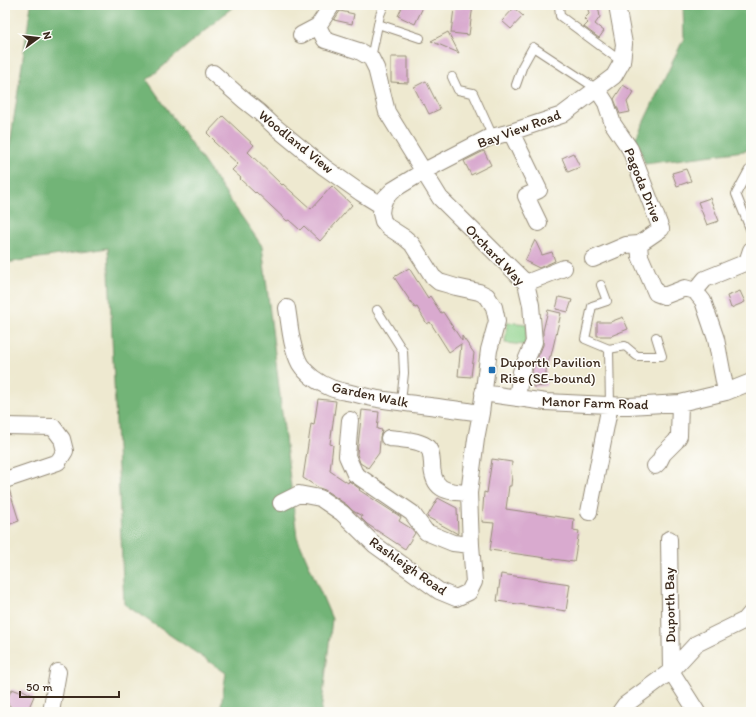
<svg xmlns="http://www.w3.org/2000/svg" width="756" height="717" viewBox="0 0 756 717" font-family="Itim,sans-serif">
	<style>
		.green { fill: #8dd28b; stroke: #647e54 }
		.forest { fill: #72b477; stroke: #566f4a }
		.building { fill: #d9aacf }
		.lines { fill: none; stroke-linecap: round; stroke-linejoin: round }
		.lane-casing { stroke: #948a77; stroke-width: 10 }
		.street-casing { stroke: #948a77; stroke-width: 18 }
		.lane { stroke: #fff; stroke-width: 8 }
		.street { stroke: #fff; stroke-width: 16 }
		.poi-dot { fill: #1f6fb2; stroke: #fdfcf7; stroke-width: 1.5 }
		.labels { text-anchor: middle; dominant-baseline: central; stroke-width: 3; stroke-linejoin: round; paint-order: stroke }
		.street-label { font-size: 14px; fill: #3b2a1e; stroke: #fdfcf7 }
		.poi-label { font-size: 14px; fill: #3b2a1e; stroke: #fdfcf7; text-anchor: start }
	</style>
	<rect width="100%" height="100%" fill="#fdfcf7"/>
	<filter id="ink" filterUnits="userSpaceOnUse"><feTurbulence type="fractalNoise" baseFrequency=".025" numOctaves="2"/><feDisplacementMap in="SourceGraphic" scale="8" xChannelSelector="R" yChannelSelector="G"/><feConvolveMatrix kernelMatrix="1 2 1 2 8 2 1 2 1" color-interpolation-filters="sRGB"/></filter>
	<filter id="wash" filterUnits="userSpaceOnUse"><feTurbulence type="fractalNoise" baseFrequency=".012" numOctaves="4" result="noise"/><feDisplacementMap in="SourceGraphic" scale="16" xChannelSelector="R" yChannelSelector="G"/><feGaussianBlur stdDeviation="0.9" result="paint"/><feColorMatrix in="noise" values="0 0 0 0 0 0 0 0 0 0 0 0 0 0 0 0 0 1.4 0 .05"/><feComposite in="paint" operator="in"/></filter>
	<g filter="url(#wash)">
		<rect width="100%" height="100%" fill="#eee9d0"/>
		<path class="green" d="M507,322L527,324L525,345L505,343Z"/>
		<path class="forest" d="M31,5H235L147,80L262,246L297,537L332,619L321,712H220L226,673L124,604L108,248L5,263V177Z
			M683,5H751V150L645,164L636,138L684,38Z"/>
		<g id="blocks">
			<path class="building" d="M403,5H424L415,24L398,16Z
				M462,5H473L469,35L451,33L454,8H462Z
				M587,5H598L600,17L595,24L604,31L599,38L584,27L588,23L584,19L589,14Z
				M514,8L523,16L511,29L502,21Z
				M340,11L354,14L352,24L334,20Z
				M448,32L459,53L431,41Z
				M391,57H408V83L391,82Z
				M426,81L440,109L429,114L424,104L423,105L414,87Z
				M623,85L634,92L627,102L630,112L620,114L614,99Z
				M223,116L254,145L248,152L282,185L283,184L311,209L332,186L352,205L320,241L304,226L300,230L289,220L287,221L256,192L255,193L240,179L241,178L232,170L238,164L214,142L215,141L207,133Z
				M484,151L491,165L471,175L464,161Z
				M573,153L580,167L568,172L562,158Z
				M686,169L691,181L677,186L672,173Z
				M710,198L719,221L707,225L698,202Z
				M535,240L542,255L552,252L555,261L539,268L525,261Z
				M409,268L428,298L430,296L441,313L443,312L462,341V336L474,353L471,377L458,376L461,344L449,352L430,322L427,324L417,307L415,308L394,277Z
				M740,291L745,302L731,308L727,296Z
				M559,297L572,300L568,312L556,309Z
				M548,310L561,313L551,356H550L546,371V386L533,387L532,371L543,345V331Z
				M623,317L628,329L611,336H597V322H610Z
				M318,399L336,401L330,444L333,445L330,471L348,483L349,481L360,489L359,490L401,517L399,521L412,529L415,533L405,549L367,524L361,518L362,516L353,511L347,505L325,490L319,488L303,478L311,424L314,425Z
				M362,410L379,412L377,429L382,430L380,437V441L379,453L368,468L360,463L357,454Z
				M492,459L512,462L511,474L512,475L511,486H509L506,509L574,519L573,530L579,531L574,562L490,550L494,523L482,522L484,492L487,493Z
				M5,489H9L19,521L5,526Z
				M438,498L457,508L458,534L427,517Z
				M501,574L570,584L566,611L497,601Z
				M12,689L20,692L21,689L34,696L27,712H15L6,701Z"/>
		</g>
	</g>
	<g filter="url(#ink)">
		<use href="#blocks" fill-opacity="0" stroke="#948a77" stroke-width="1"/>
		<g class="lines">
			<defs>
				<path id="lane" d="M559,5L560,16L622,62
					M378,24L420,38
					M371,58L380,15L384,5
					M452,77L458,90L473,93L493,137
					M516,85L523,65L533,47L597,89
					M749,170L736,194L751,231
					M601,285L607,301L592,306L585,339L609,349
					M377,310L403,351L404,373L401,402
					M610,405L609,349L625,346L637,356H662L656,337"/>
				<path id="street" d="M318,26L325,40L359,51L371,58L376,68L387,112L440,198L526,283L531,305L534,342L521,372L517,398
					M301,35L318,26L332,5
					M213,73L245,101L259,112L274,126L324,167L361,193L382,206
					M597,89L606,103L613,124L630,149L661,229L639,244L640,256L656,293L664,296L685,288L695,291L703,301L716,339L726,392
					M511,132L539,190L526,196L539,223
					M593,259L626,245L639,244
					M526,283L564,268
					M695,291L705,279L747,262L751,250
					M287,308C290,326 291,347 300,364C307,375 319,383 331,388C336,390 341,391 346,392C357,394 367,397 378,399C412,404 447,408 481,413
					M483,393L546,402L629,406L680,403L726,392L751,382
					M350,420L347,456L355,474L412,513L426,532L453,543L471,545
					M5,426L53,427L62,439L65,451L58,462L5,480
					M389,438C399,439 418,440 426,446C432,451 431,456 432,463C432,490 445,492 469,493
					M655,466L659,462L663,454L676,441L679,436L680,403
					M281,503L299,494L320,498L342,513L375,545L439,591L456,598L469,592L474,582L471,545L469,493L476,439L481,413L489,350L497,321L494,307L487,296L479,292L456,287L446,284L439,282L433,277L412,244L405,238L388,227L383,221L381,213L382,206L385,198L393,190L424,171L488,138L511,132L562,115L614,76L622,62L624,44L617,5
					M589,512L610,405
					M669,539L671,671L697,712
					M51,712L58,672
					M620,712L625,705L671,671L696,644L745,620L751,613"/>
			</defs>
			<use href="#lane" class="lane-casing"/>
			<use href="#street" class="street-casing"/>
			<use href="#lane" class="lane"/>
			<use href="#street" class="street"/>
		</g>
	</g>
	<rect class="poi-dot" x="488" y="366" width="8" height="8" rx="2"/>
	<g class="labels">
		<g class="street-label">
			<text transform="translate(519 129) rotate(-20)">Bay View Road</text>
			<text transform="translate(296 142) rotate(39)">Woodland View</text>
			<text transform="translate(643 185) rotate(68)">Pagoda Drive</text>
			<text transform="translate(495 255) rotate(46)">Orchard Way</text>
			<text transform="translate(370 395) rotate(12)">Garden Walk</text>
			<text transform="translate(595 403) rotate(2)">Manor Farm Road</text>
			<text transform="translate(408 566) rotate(35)">Rashleigh Road</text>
			<text transform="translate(670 605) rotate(-91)">Duporth Bay</text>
		</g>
		<g class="poi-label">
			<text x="500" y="362">Duporth Pavilion<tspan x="500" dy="16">Rise (SE-bound)</tspan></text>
		</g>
	</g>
	<rect width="756" height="717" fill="none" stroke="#fdfcf7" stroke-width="20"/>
	<g transform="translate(38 38) rotate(75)" stroke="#fdfcf7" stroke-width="3" paint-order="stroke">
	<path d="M0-3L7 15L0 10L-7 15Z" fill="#3b2a1e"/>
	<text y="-6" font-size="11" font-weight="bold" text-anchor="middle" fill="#3b2a1e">N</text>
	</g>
	<path d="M20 691v6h99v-6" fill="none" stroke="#3b2a1e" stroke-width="2"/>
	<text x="26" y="691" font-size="12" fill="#3b2a1e" stroke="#fdfcf7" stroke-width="3" paint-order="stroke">50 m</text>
</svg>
